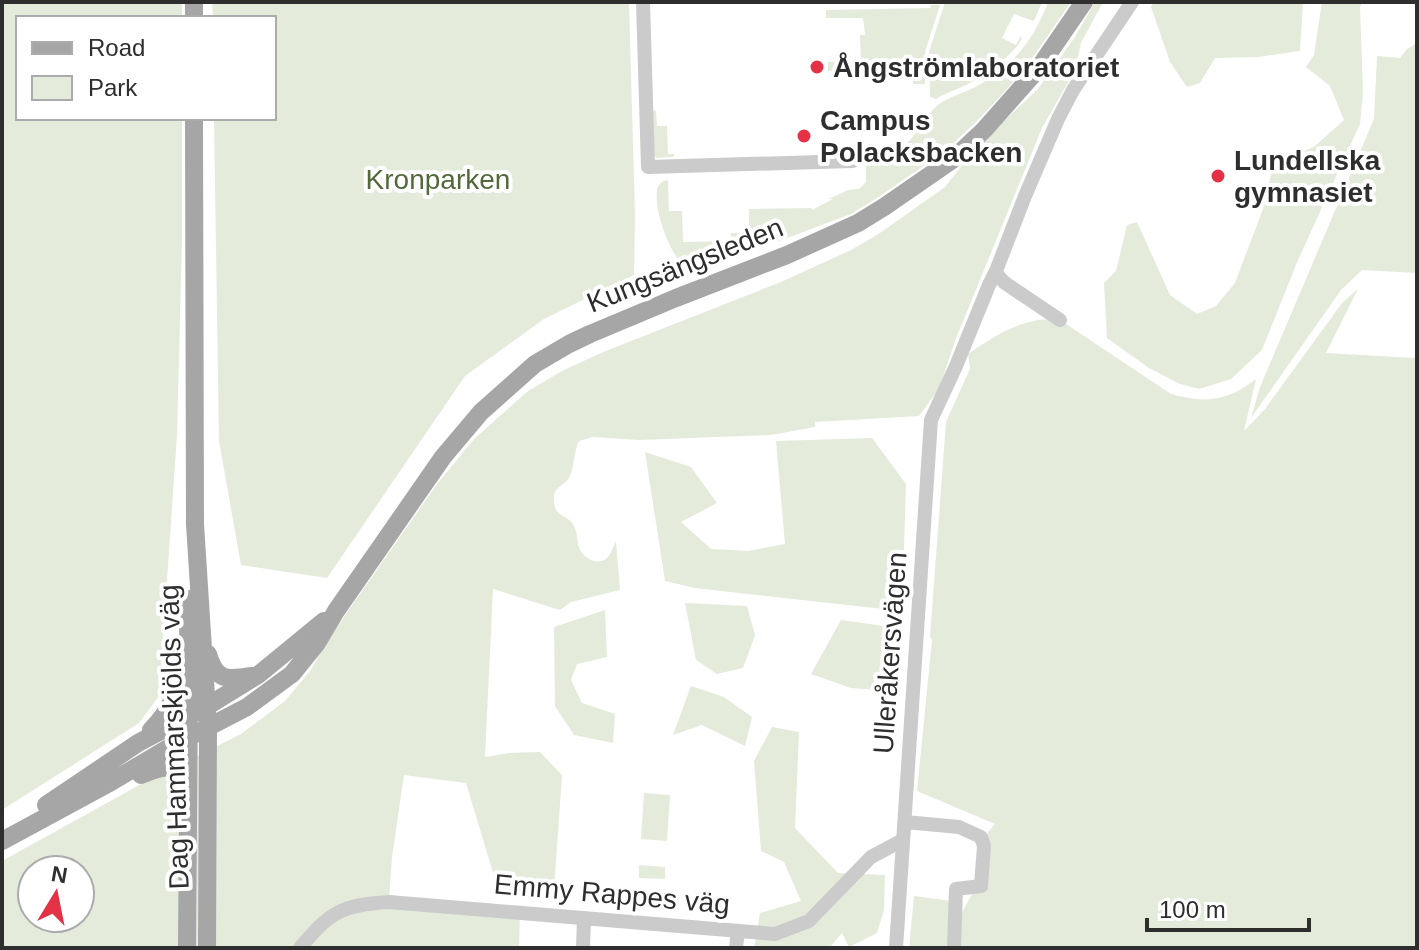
<svg xmlns="http://www.w3.org/2000/svg" width="1419" height="950" viewBox="0 0 1419 950" font-family="Helvetica,sans-serif">
	<style>
		.green { fill: #e4ebdb; fill-rule: evenodd }
		.lines { fill: none; stroke-linecap: round; stroke-linejoin: round }
		.minor { stroke: #cbcbcb; stroke-width: 14 }
		.major { stroke: #a6a6a6; stroke-width: 18 }
		.poi-dot { fill: #e43145; stroke: #fff; stroke-width: 3 }
		.labels { text-anchor: middle; dominant-baseline: central; stroke-width: 8; stroke-linejoin: round; paint-order: stroke }
		.poi-label { font-size: 28px; font-weight: bold; fill: #2e2e2e; stroke: #fff; text-anchor: start }
		.park-label { font-size: 28px; fill: #53693b; stroke: #fff }
		.street-label { font-size: 28px; fill: #2e2e2e; stroke: #fff }
	</style>
	<rect width="100%" height="100%" fill="#fff"/>
	<path class="green" d="M2,2H182V18H18V118H182V240L177,435L159,696L139,723L2,810Z
		M212,2H629L635,215L634,275L544,319L465,376L327,578L241,565L219,441L214,118H274V18H213Z
		M945,2H1042L1034,21L1014,14L1002,38L1016,45L1020,37L1022,38C1016,53 985,75 970,83C959,89 947,92 936,99L930,97L929,52Z
		M1048,2H1071L1031,60L1008,88L977,121L945,151L877,198L851,214L708,268C699,270 690,270 683,264C669,253 654,209 657,191C657,186 660,184 663,181L668,180L669,211H682L683,242L731,241V233H749V209L811,208L812,210L833,199H829L848,190L859,189L866,182V156C873,156 883,156 890,154C913,147 921,119 938,105C949,96 965,93 977,86C1013,66 1034,40 1048,2Z
		M1095,2H1103L1081,43L1075,70L1042,128L955,341L939,389L919,416L815,422V427L771,435L639,440L593,437L579,441C573,452 575,466 569,478C565,485 554,487 554,497C553,519 566,512 574,526C578,533 576,542 580,550C585,559 598,566 607,558C611,554 613,547 616,541L620,590L571,602L560,610L493,589L485,757L509,753L540,752L562,775L554,890L497,886L466,783L404,775L392,857L389,901L520,913L519,948H2V861L143,783L241,734L285,701L310,671L329,638L437,484L474,439L528,391L562,371L603,352L781,282L851,250L877,235L945,187L978,145L1037,90L1075,37ZM32,870H80V918H32Z
		M1154,2H1303L1300,51L1258,57L1215,58L1200,83L1187,87L1170,62L1151,7Z
		M1322,2H1362L1360,7L1363,92L1360,124L1298,260L1262,350L1231,379L1199,389L1180,384L1149,368L1107,338L1104,283L1116,271L1127,225L1137,222L1170,295L1197,314L1216,306L1235,283L1266,201L1272,167L1295,163L1299,154L1315,146L1344,120L1330,86L1306,67L1314,55Z
		M930,5H940L925,52V84H913V69L828,71V62L861,61L860,35H865L863,18H826V10L931,8Z
		M1417,43V273L1362,270L1341,290L1251,418L1260,387L1374,119L1377,56L1400,58L1407,49Z
		M653,110L656,111L657,126H667L668,154H675L673,157L656,158L654,155Z
		M668,260L681,274L689,278L659,289L664,282L666,261Z
		M1358,289L1326,353L1415,358L1417,332V948H958L960,916L982,876L988,832L995,824L917,791L932,640L930,637L946,422L970,369L968,354C995,336 1026,315 1060,320L1171,394C1205,404 1228,401 1256,379L1244,431L1265,409L1342,303Z
		M872,438L906,484L902,611L695,588L665,581L645,452L691,467L717,503L681,522L711,549L748,551L785,544L776,441Z
		M685,603L747,606L755,635L743,668L717,674L696,660Z
		M605,610L607,657L577,664L571,680L582,703L615,714L613,743L574,735L555,706L554,627Z
		M841,620L898,628L899,662L879,690L851,688L811,674Z
		M691,686L724,697L752,717L745,746L702,725L673,735Z
		M772,727L799,732L795,828L838,873L885,875L884,910L877,933L849,947L842,933L829,948H754L760,913L801,901L784,862L761,851L754,761Z
		M644,793L670,795L667,841L641,839Z
		M639,865L665,867V879L639,878Z
		M914,896L952,901L951,948H909Z"/>
	<g class="lines">
		<path class="minor" d="M643,2L648,167L853,161
			M996,271L999,277L1005,283L1060,320
			M905,822L959,827L981,837L984,846L981,886L956,889L954,948
			M300,948C330,912 341,905 389,902L775,934L809,921L871,857L903,840
			M583,948L584,918
			M736,948L738,931
			M896,948L931,420L956,366L989,285L996,271L1025,196L1058,119L1073,90L1132,2"/>
		<path class="major" d="M194,2V18
			M194,118L195,524L208,727L207,948
			M208,654C216,681 226,680 252,676
			M151,730C172,708 177,694 180,664
			M141,775C170,763 175,763 187,793
			M46,805L138,743L206,707L258,675L324,621
			M2,841L111,782L170,747L247,707L292,674L317,643L336,611L443,457L481,412L535,364L569,344L590,334L676,298L787,255L858,223L884,207L952,160L984,130L1038,69L1084,2
			M187,948L189,690L188,622L190,599"/>
	</g>
	<g class="poi-dot">
		<circle cx="817" cy="67" r="8"/>
		<circle cx="804" cy="136" r="8"/>
		<circle cx="1218" cy="176" r="8"/>
	</g>
	<g class="labels">
		<g class="poi-label">
			<text x="833" y="67">Ångströmlaboratoriet</text>
			<text x="820" y="120">Campus<tspan x="820" dy="32">Polacksbacken</tspan></text>
			<text x="1234" y="160">Lundellska<tspan x="1234" dy="32">gymnasiet</tspan></text>
		</g>
		<g class="park-label">
			<text x="438" y="179">Kronparken</text>
		</g>
		<g class="street-label">
			<text transform="translate(685 265) rotate(-22)">Kungsängsleden</text>
			<text transform="translate(890 653) rotate(-86)">Ulleråkersvägen</text>
			<text transform="translate(174 737) rotate(-92)">Dag Hammarskjölds väg</text>
			<text transform="translate(612 894) rotate(5)">Emmy Rappes väg</text>
		</g>
	</g>
	<rect width="1419" height="950" fill="none" stroke="#2e2e2e" stroke-width="8"/>
	<rect x="16" y="16" width="260" height="104" fill="#ffffff" stroke="#ababab" stroke-width="2"/>
	<rect x="32" y="42" width="40" height="12" fill="#a6a6a6" stroke="#ababab" stroke-width="2"/>
	<text x="88" y="56" font-size="24" fill="#2e2e2e">Road</text>
	<rect x="32" y="76" width="40" height="24" fill="#e4ebdb" stroke="#ababab" stroke-width="2"/>
	<text x="88" y="96" font-size="24" fill="#2e2e2e">Park</text>
	<g transform="translate(56 894) rotate(10)"><circle r="38" fill="#ffffff" stroke="#ababab" stroke-width="2"/>
	<path d="M0-6L14 30L0 20L-14 30Z" fill="#e43145"/>
	<text y="-12" font-size="22" font-weight="bold" text-anchor="middle" fill="#2e2e2e">N</text>
	</g>
	<path d="M1147 918v12h162v-12" fill="none" stroke="#2e2e2e" stroke-width="4"/>
	<text x="1159" y="918" font-size="24" fill="#2e2e2e" stroke="#ffffff" stroke-width="6" paint-order="stroke">100 m</text>
</svg>
